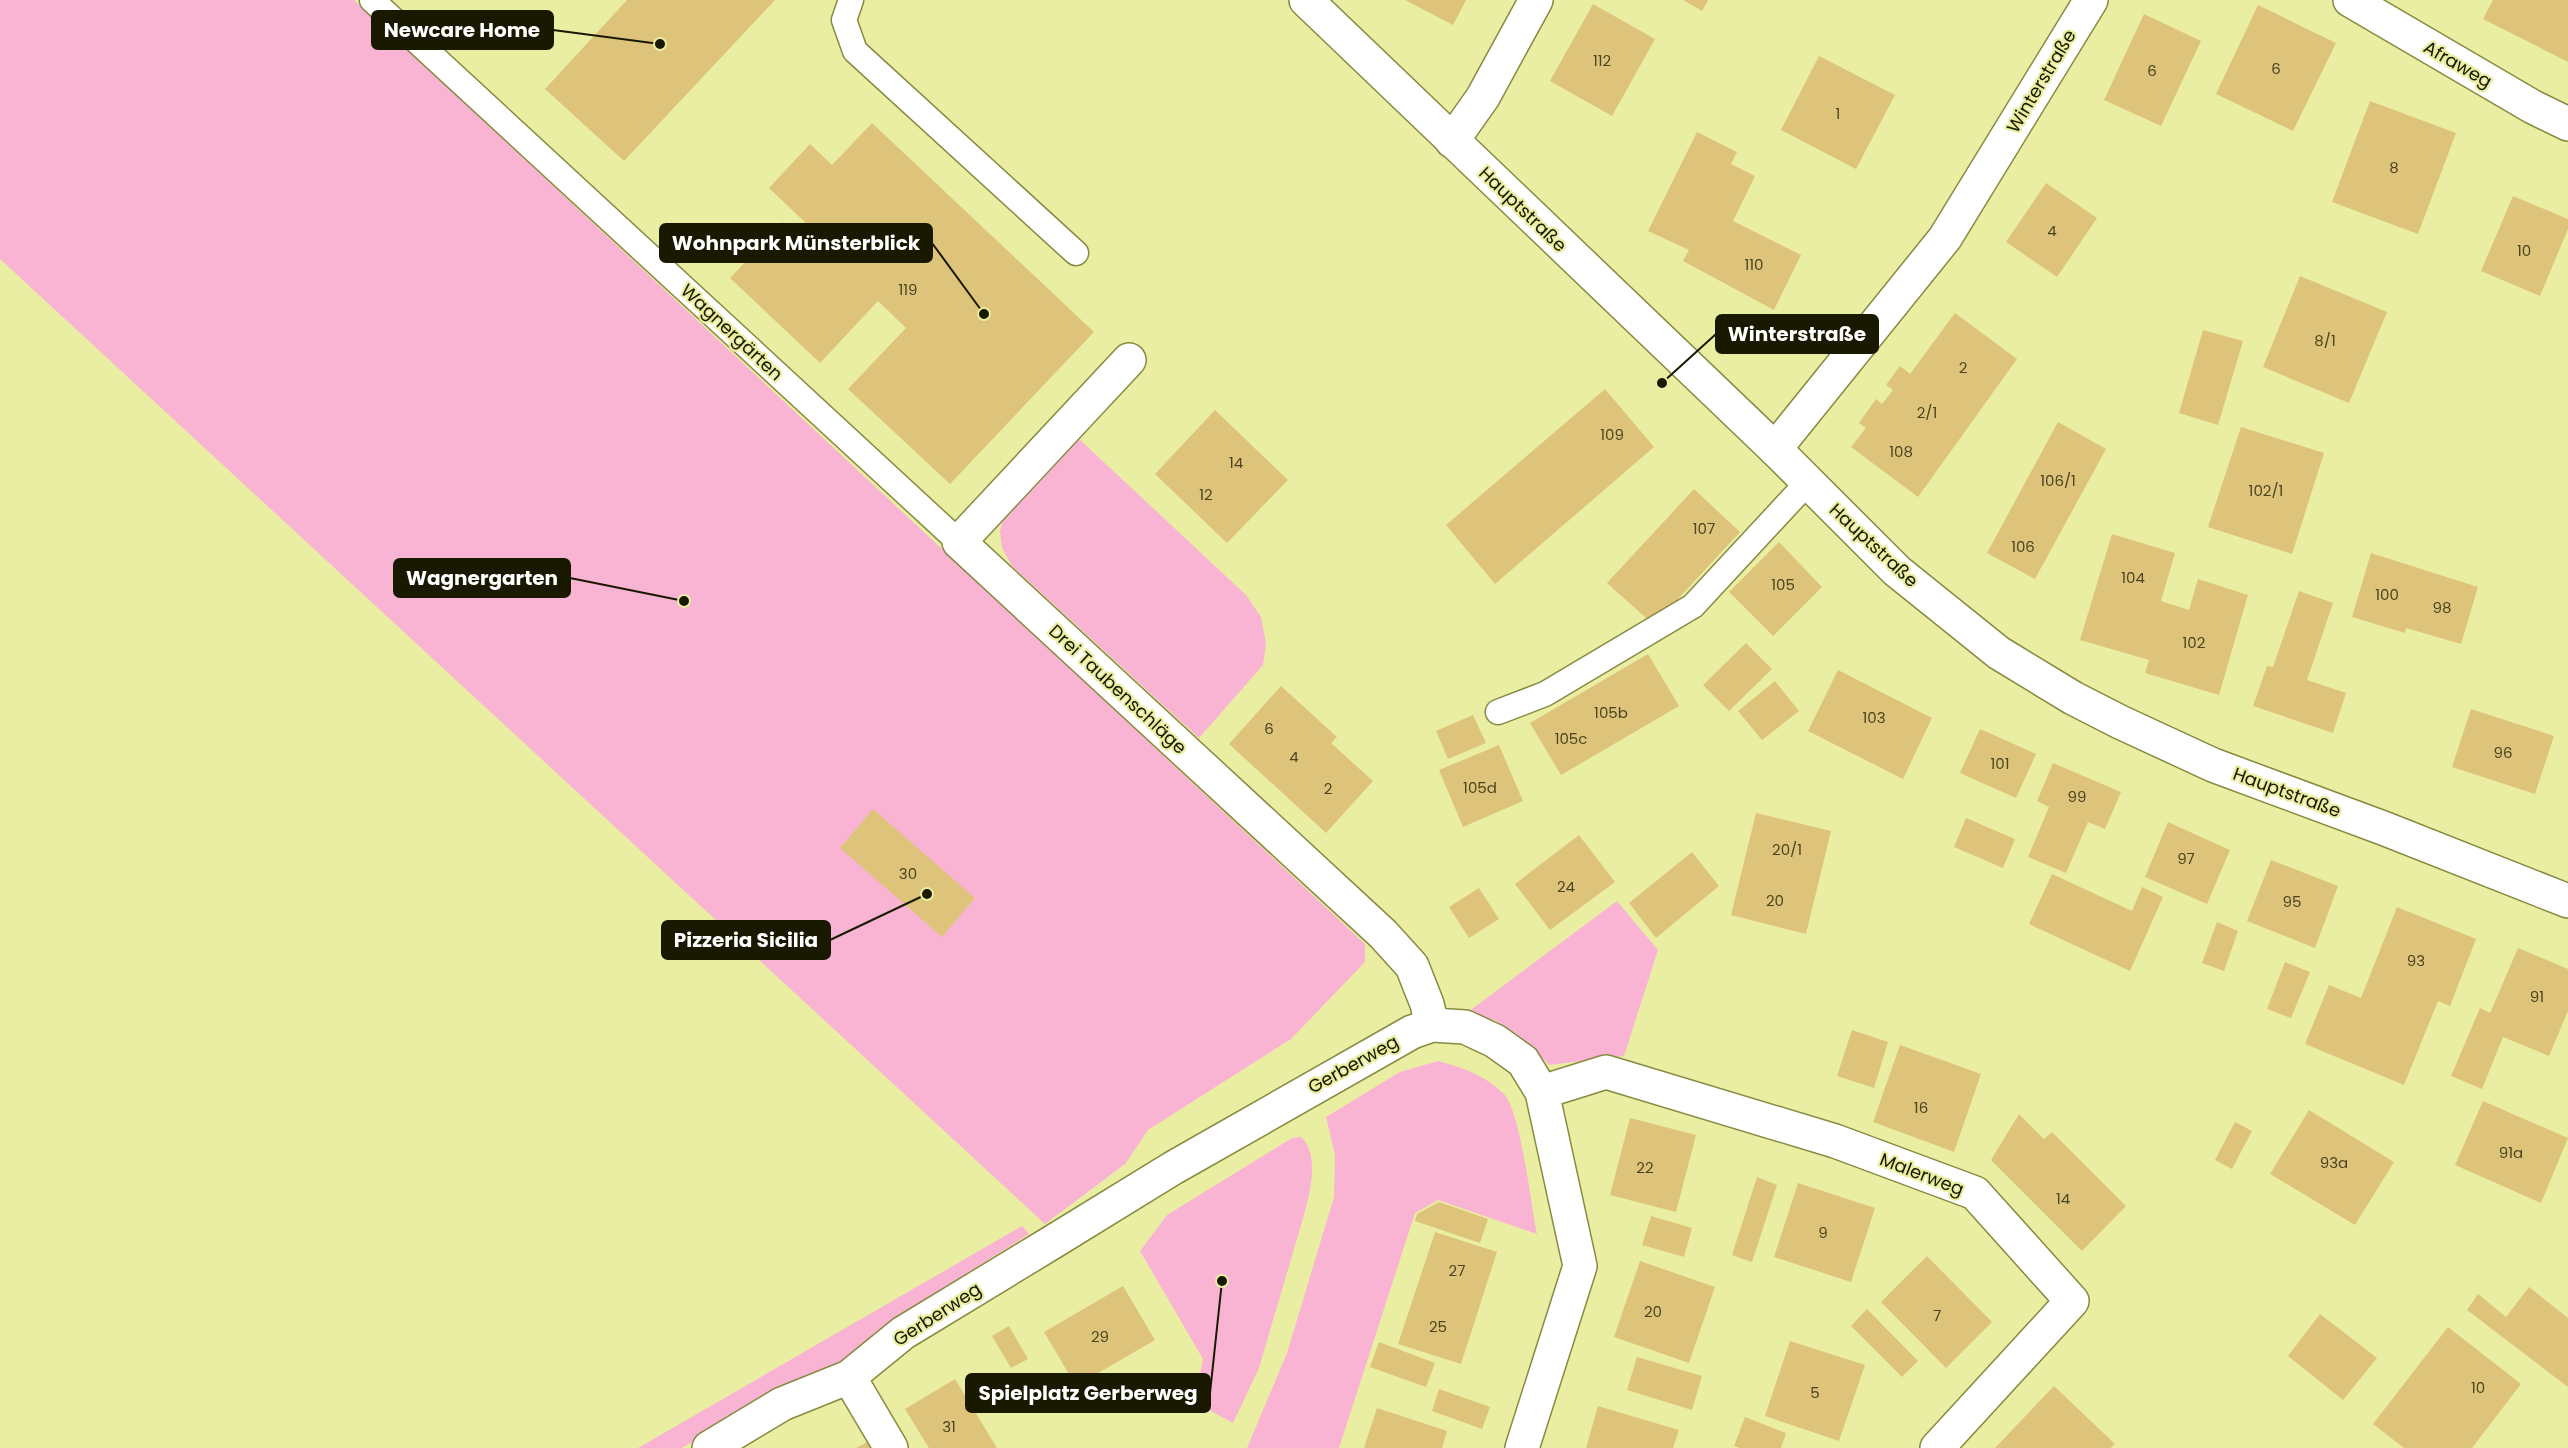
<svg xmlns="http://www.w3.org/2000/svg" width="2568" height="1448" viewBox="0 0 2568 1448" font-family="Poppins,sans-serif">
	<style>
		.green { fill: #f9b4d3 }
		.building { fill: #dec47b }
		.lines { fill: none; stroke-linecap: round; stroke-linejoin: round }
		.service-casing { stroke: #878a40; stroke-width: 27 }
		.minor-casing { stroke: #878a40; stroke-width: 36 }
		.tertiary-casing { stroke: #878a40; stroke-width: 36 }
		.service { stroke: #fff; stroke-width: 24 }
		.minor { stroke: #fff; stroke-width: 33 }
		.tertiary { stroke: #fff; stroke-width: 33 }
		.labels { text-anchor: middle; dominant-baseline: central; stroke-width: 4.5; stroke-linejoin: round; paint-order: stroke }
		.number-label { font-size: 15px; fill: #4a441f }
		.street-label { font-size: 18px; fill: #191900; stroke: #eaeea2 }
		.leader { fill: none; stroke: #191900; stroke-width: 2 }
		.callout-dot { fill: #191900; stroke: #eaeea2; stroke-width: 2 }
		.callout { fill: #191900; stroke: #191900; stroke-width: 2 }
		.callout-label { font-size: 20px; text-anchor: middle; font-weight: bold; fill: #fff }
	</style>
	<rect width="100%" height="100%" fill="#eaeea2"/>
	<path class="green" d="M0,0H354L1365,944V962L1291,1039L1148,1130L1125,1164L1045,1224L0,259Z
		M1078,438L1246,595L1261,617L1266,644L1263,665L1199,738L1012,566L1002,548L1000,531L1005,511Z
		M1617,901L1658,950L1624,1056L1549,1065L1529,1044L1495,1020L1460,1018Z
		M1438,1061C1462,1067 1486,1076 1504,1094C1521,1113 1531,1205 1537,1234L1438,1200L1415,1213L1339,1448H1247L1287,1353L1334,1197L1335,1155L1326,1117L1400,1072Z
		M1301,1137C1320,1154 1310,1193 1304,1215L1259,1368L1233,1423L1194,1402L1203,1359L1140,1251L1167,1215L1292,1138Z
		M1022,1226L1029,1234L891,1321L852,1357L773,1393L682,1448H638Z"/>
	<path class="building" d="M627,0H775L624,161L545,89Z
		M1405,0H1466L1453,25Z
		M1683,0H1708L1702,11Z
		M2493,0H2568V62L2483,19Z
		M1593,4L1655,39L1612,116L1550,81Z
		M2258,5L2336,43L2293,131L2216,94Z
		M2144,14L2201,41L2161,126L2104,100Z
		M1819,56L1895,95L1856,169L1781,130Z
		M2370,101L2456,133L2418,234L2332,202Z
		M872,123L1094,332L950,484L848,389L906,328L878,301L820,363L730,278L783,222L800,238L810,227L769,188L810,144L832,165Z
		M1697,132L1737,152L1731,164L1755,176L1733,221L1801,255L1774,310L1683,261L1689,250L1648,231Z
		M2046,183L2097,218L2057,277L2006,242Z
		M2513,196L2568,219V229L2540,296L2481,271Z
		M2300,276L2387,312L2349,403L2263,367Z
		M1955,313L2017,359L1918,497L1851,447L1866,428L1859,423L1876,399L1882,404L1893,390L1886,385L1900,366L1910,374Z
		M2203,330L2243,341L2218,425L2179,413Z
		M1605,389L1654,447L1495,584L1446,525Z
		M1215,410L1288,480L1227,543L1155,474Z
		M2058,422L2106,449L2035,579L1987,553Z
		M2241,427L2324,453L2292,554L2208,527Z
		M1694,489L1740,532L1654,625L1607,583Z
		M2112,534L2175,553L2161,601L2189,610L2198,579L2248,595L2219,695L2145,673L2149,660L2080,640Z
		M1779,542L1822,587L1773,636L1729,592Z
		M2371,553L2478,587L2461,644L2406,628L2405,633L2352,617Z
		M2299,591L2333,603L2307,680L2346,693L2333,733L2253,706L2267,666L2273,667Z
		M1746,643L1772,669L1729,711L1703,685Z
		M1648,654L1679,706L1561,775L1530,723Z
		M1838,670L1932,718L1903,779L1808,731Z
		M1775,681L1799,711L1762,740L1738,711Z
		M1281,686L1337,737L1331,743L1373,781L1326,833L1229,744Z
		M2471,709L2554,736L2535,794L2452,767Z
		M1473,715L1486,743L1448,759L1436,731Z
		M1980,729L2036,754L2016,798L1960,773Z
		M1499,745L1523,801L1463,827L1439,770Z
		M2053,763L2121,792L2105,829L2088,822L2066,873L2028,857L2049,807L2037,801Z
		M873,809L975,898L942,937L840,848Z
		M1756,813L1831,831L1806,934L1731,915Z
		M1966,818L2015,839L2003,868L1954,847Z
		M2168,822L2230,850L2207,904L2145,877Z
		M1579,835L1615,882L1550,930L1515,884Z
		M1692,852L1719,886L1656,938L1629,903Z
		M2271,860L2338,886L2315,948L2247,921Z
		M2052,874L2132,911L2142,887L2163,897L2130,971L2029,924Z
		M1479,888L1499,919L1469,938L1449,907Z
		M2397,907L2476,939L2450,1006L2438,1001L2404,1085L2305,1044L2329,985L2361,998Z
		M2217,922L2238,931L2224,971L2202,963Z
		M2518,948L2568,969V1011L2549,1056L2503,1037L2482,1089L2451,1076L2480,1008L2490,1013Z
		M2285,962L2310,972L2291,1018L2267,1009Z
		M1852,1030L1888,1042L1874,1088L1837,1076Z
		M1900,1045L1981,1074L1954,1152L1873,1122Z
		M2483,1101L2568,1138L2541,1203L2455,1165Z
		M2309,1110L2394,1162L2355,1225L2270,1174Z
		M2019,1114L2044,1139L2052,1132L2126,1206L2082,1251L1991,1160Z
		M1630,1118L1696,1135L1676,1212L1610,1195Z
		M2235,1122L2252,1131L2232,1169L2215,1160Z
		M1757,1177L1777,1185L1752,1262L1732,1255Z
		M1798,1183L1875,1208L1851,1282L1774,1257Z
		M1439,1202L1488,1219L1480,1243L1415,1221L1417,1214Z
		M1651,1216L1692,1228L1684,1257L1642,1245Z
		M1435,1232L1497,1252L1461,1364L1398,1344Z
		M1927,1256L1992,1322L1946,1368L1881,1302Z
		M1640,1261L1715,1287L1689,1363L1614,1337Z
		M1123,1286L1155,1340L1076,1386L1044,1332Z
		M2529,1287L2568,1318V1387L2467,1310L2478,1294L2506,1317Z
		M1867,1309L1918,1361L1902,1377L1851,1326Z
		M2320,1314L2377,1358L2343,1400L2288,1356Z
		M1009,1326L1028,1359L1011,1368L992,1336Z
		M2448,1327L2521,1384L2472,1448H2404L2373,1424Z
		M1790,1341L1865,1365L1839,1441L1765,1416Z
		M1379,1342L1435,1363L1426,1387L1370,1367Z
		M1637,1357L1702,1376L1692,1410L1627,1390Z
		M955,1379L994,1443L997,1448H929L905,1409Z
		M2054,1386L2115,1444L2111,1448H1995Z
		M1439,1389L1490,1407L1482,1429L1432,1411Z
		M1598,1406L1679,1430L1673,1448H1586Z
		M1377,1408L1447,1431L1442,1448H1364Z
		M1745,1417L1786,1433L1781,1448H1740L1734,1446Z
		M867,1442L871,1448H856Z"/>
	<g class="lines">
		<defs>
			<path id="service" d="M372,0L959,542
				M851,0L844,20L855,51L1076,253
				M1498,712L1545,694L1693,606L1808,482"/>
			<path id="minor" d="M2350,0L2533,107L2568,124
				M1452,141L1483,97L1536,0
				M1129,360L959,542L1383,934L1412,966L1427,1004L1432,1025
				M1775,449L1945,238L2091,0
				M1542,1092L1606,1072L1835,1141L1975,1193L2072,1301L1937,1448
				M849,1377L891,1448
				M709,1448L782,1404L849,1377L903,1333L1051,1243L1173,1168L1412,1032L1432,1025L1465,1027L1495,1041L1523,1061L1542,1092L1580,1266L1522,1448"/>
			<path id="tertiary" d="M1306,0L1775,449L1897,571L1999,653L2073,698L2120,722L2213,765L2383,828L2568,901"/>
		</defs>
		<use href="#service" class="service-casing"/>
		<use href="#minor" class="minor-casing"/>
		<use href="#tertiary" class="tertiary-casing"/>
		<use href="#service" class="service"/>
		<use href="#minor" class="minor"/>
		<use href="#tertiary" class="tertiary"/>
	</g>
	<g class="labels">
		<g class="number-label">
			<text x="1602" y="60">112</text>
			<text x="2276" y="68">6</text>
			<text x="2152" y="70">6</text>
			<text x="1838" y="113">1</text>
			<text x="2394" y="167">8</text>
			<text x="2052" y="230">4</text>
			<text x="2524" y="250">10</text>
			<text x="1754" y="264">110</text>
			<text x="908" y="289">119</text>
			<text x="2325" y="340">8/1</text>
			<text x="1963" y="367">2</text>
			<text x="1927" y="412">2/1</text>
			<text x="1612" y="434">109</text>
			<text x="1901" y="451">108</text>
			<text x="1236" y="462">14</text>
			<text x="2058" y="480">106/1</text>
			<text x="2266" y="490">102/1</text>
			<text x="1206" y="494">12</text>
			<text x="1704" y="528">107</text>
			<text x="2023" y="546">106</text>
			<text x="2133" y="577">104</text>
			<text x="1783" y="584">105</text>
			<text x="2387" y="594">100</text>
			<text x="2442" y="607">98</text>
			<text x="2194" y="642">102</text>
			<text x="1611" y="712">105b</text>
			<text x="1874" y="717">103</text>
			<text x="1269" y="728">6</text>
			<text x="1571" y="738">105c</text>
			<text x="2503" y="752">96</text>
			<text x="1294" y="756">4</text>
			<text x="2000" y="763">101</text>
			<text x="1480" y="787">105d</text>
			<text x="1328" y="788">2</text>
			<text x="2077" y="796">99</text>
			<text x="1787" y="849">20/1</text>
			<text x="2186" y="858">97</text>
			<text x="908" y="873">30</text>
			<text x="1566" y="886">24</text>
			<text x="1775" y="900">20</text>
			<text x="2292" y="901">95</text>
			<text x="2416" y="960">93</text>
			<text x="2537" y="996">91</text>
			<text x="1921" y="1107">16</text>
			<text x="2511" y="1152">91a</text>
			<text x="2334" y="1162">93a</text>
			<text x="1645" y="1167">22</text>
			<text x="2063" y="1198">14</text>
			<text x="1823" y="1232">9</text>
			<text x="1457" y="1270">27</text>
			<text x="1653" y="1311">20</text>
			<text x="1937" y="1315">7</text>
			<text x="1438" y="1326">25</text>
			<text x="1100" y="1336">29</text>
			<text x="2478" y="1387">10</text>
			<text x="1815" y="1392">5</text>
			<text x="949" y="1426">31</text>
		</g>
		<g class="street-label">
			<text transform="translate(2458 64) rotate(30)">Afraweg</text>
			<text transform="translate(2041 81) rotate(-59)">Winterstraße</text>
			<text transform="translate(1523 209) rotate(44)">Hauptstraße</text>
			<text transform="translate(732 332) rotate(43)">Wagnergärten</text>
			<text transform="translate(1874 545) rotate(43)">Hauptstraße</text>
			<text transform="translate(1118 689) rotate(43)">Drei Taubenschläge</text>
			<text transform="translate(2287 792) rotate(20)">Hauptstraße</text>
			<text transform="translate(1353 1064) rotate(-29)">Gerberweg</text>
			<text transform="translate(1922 1174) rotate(21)">Malerweg</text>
			<text transform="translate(937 1314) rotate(-33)">Gerberweg</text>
		</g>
	</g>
	<path class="leader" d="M660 44L553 30M984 314L932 243M1662 383L1716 334M684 601L570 578M927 894L830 940M1222 1281L1210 1393"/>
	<g class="callout-dot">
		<circle cx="660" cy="44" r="6"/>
		<circle cx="984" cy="314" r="6"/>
		<circle cx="1662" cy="383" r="6"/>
		<circle cx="684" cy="601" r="6"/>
		<circle cx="927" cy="894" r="6"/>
		<circle cx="1222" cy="1281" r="6"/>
	</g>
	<g class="callout">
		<rect x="372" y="11" width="181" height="38" rx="6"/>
		<rect x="660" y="224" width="272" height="38" rx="6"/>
		<rect x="1716" y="315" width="162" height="38" rx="6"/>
		<rect x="394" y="559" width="176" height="38" rx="6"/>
		<rect x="662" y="921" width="168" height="38" rx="6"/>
		<rect x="966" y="1374" width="244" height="38" rx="6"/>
	</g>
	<g class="callout-label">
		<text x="462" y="37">Newcare Home</text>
		<text x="796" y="250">Wohnpark Münsterblick</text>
		<text x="1797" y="341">Winterstraße</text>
		<text x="482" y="585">Wagnergarten</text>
		<text x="746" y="947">Pizzeria Sicilia</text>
		<text x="1088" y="1400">Spielplatz Gerberweg</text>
	</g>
</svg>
